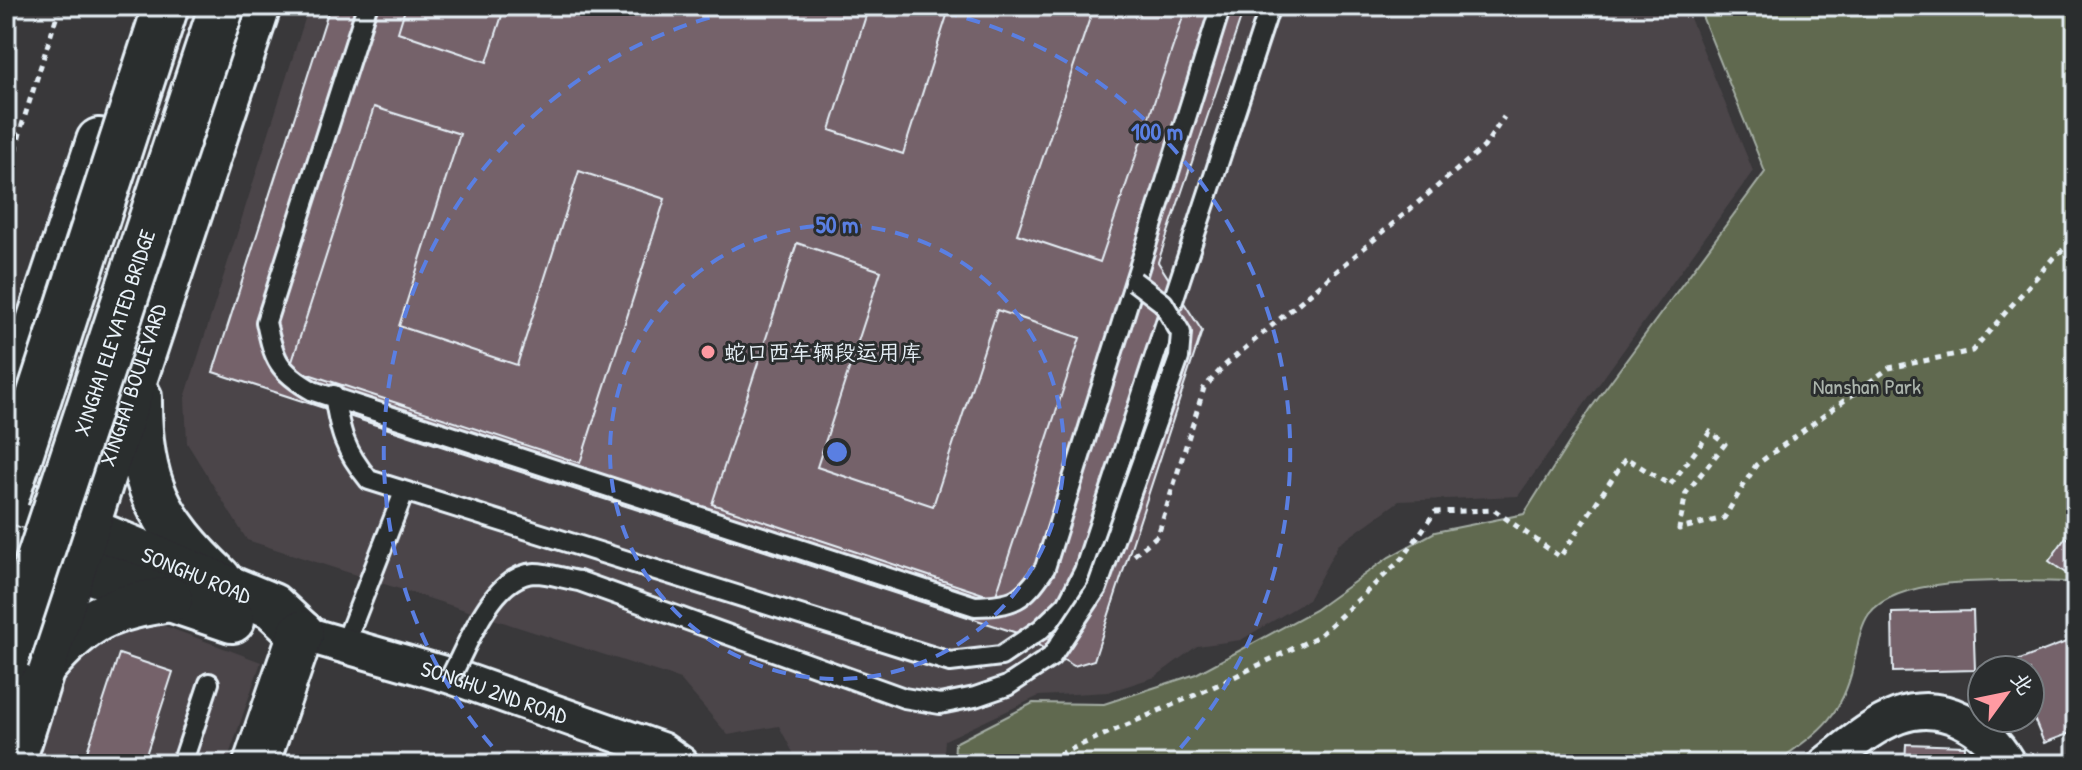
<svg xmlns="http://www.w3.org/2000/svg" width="2082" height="770" viewBox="0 0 2082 770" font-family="'Patrick Hand','LXGW WenKai TC',sans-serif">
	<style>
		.built { fill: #4b4549 }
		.green { fill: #60694f; stroke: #a4ada4; stroke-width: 2 }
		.building { fill: #74626b; stroke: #e8f1f8; stroke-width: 2 }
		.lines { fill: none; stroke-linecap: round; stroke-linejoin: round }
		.lane-casing { stroke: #e8f1f8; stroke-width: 24 }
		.street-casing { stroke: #e8f1f8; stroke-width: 40 }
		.secondary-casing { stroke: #e8f1f8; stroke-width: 50 }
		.path { stroke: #e8f1f8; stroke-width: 5; stroke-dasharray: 6 6; stroke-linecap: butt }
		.lane { stroke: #2a2d2e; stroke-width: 18 }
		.street { stroke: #2a2d2e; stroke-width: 34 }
		.secondary { stroke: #2a2d2e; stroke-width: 44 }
		.lane-bridge-casing { stroke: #e8f1f8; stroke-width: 24; stroke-linecap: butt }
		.primary-bridge-casing { stroke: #e8f1f8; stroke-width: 50; stroke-linecap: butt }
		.lane-bridge { stroke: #2a2d2e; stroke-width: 18 }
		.primary-bridge { stroke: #2a2d2e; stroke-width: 44 }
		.ring { fill: none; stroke: #5a7fe2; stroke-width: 4; stroke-dasharray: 14 10 }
		.poi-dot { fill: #ff9aa2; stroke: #2a2d2e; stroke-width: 3 }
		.labels { text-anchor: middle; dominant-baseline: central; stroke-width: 6; stroke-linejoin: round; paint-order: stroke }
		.street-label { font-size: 22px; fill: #e8f1f8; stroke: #2a2d2e }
		.poi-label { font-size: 22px; fill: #e8f1f8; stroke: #2a2d2e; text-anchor: start }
		.park-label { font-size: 22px; fill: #abb4ac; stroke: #2a2d2e }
		.centre { fill: #5a7fe2; stroke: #2a2d2e; stroke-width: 4 }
		.ring-label { font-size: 24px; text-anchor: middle; font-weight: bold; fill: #5a7fe2; stroke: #2a2d2e; stroke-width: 6; stroke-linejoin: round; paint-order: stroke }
	</style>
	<rect width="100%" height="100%" fill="#39383a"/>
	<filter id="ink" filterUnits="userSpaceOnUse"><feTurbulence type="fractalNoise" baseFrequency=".0125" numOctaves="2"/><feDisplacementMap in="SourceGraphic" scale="16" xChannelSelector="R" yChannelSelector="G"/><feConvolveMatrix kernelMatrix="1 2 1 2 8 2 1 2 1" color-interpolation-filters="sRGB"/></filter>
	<g filter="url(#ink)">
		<path class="built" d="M309,6H1685L1753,171L1518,496L1399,501L1338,545L1308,600L1241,640L1197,646L1155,677L1108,692L1039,696L945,740L943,764H799L779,726L728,735L680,679L247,540L187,443L185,398Z
			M6,584L111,606L261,662L226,764H6Z"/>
		<path class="green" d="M1698,6H2076V582C2026,582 1901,571 1869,614C1859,628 1857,651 1853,667C1841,720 1815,734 1774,764H954L955,743L1033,703L1104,704L1196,674L1315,610L1389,557L1435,532L1524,514L1591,408L1765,172Z"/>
		<path class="building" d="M330,6H1245L1158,262L1202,331L1094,660L1074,666L1017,633L213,372Z
			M406,6H505L487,62L398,32Z
			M869,6H950L903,154L830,130Z
			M1094,6H1160L1184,14L1100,262L1017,234Z
			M374,107L460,134L399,326L517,365L579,171L665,199L580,463L290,368Z
			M797,243L881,271L817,467L933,506L997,310L1080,338L995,598L712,504Z
			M2066,537L2076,544V570L2071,577L2049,561Z
			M1973,611L1975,670L1893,672L1892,613Z
			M2066,642L2076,667V731L2044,743L2030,709V670H2015L2012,663Z
			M119,654L173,672L143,764H83Z
			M1906,744L1965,746L1964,764H1905Z"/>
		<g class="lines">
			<defs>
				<path id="lane" d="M367,6L266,322C274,360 278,371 313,391L975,606C1014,605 1023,601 1045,568L1221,6
					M334,395C340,432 344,450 369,480L950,662L1001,656L1041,629L1067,604L1084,571L1270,6
					M344,646L404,492
					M182,764L209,683"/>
				<g id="street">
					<path id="s1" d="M301,633L451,676L661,750L681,764"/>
					<path d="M1826,764C1848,747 1871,726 1898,716C1942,700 1986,726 2008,764"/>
				</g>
				<g id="secondary">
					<path d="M139,397C138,483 158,521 219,579"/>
					<path d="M6,421L99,141"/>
					<path id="s2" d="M6,497L272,606L301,633"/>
					<path d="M6,547L73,566L232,620"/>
					<path d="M45,665C85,618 109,608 170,599"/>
					<path id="s3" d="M12,764L107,462L258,6"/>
					<path d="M256,764L301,633"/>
				</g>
			</defs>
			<use href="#lane" class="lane-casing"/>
			<use href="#street" class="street-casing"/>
			<use href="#secondary" class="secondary-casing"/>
			<path class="path" d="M13,281L7,186L22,125L60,6
				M1134,555L1158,535L1204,388L1224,366L1484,147L1504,117
				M1037,764L1211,688L1319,636L1403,558L1435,512L1494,510L1560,557L1626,458L1670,485L1710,432L1725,444L1686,493L1679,529L1724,518L1756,465L1889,368L1972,351L2054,257L2076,239"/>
			<use href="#lane" class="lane"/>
			<use href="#street" class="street"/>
			<use href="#secondary" class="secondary"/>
			<defs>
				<path id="lane-bridge" d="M451,676C468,644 493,574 535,573C549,573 565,579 579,581L904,698L940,704L975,697L1007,686L1051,657L1097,588L1179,358L1181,333L1163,303L1134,281"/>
				<g id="primary-bridge">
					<path d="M6,498L166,6"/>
					<path id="s4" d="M6,659L222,6"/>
				</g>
			</defs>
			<use href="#lane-bridge" class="lane-bridge-casing"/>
			<use href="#primary-bridge" class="primary-bridge-casing"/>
			<use href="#lane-bridge" class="lane-bridge"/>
			<use href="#primary-bridge" class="primary-bridge"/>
		</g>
	</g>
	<g class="ring">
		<circle cx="837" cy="452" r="227"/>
		<path d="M508 764A453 453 0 0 1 754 7M920 7A453 453 0 0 1 1166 764"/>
	</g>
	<circle class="poi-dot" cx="708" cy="352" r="8"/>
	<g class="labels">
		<g class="street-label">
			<text stroke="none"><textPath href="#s4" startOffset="344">XINGHAI ELEVATED BRIDGE</textPath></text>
			<text stroke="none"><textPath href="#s3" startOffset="398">XINGHAI BOULEVARD</textPath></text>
			<text stroke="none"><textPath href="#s2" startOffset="206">SONGHU ROAD</textPath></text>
			<text stroke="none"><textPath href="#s1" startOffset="202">SONGHU 2ND ROAD</textPath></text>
		</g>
		<g class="poi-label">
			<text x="724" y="352">蛇口西车辆段运用库</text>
		</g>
		<g class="park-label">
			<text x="1867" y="386">Nanshan Park</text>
		</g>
	</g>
	<circle cx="837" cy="452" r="12" class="centre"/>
	<g class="ring-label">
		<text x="1157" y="140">100 m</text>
		<text x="837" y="233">50 m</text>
	</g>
	<rect width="2082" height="770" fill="none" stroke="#2a2d2e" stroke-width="32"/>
	<rect x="16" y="16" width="2050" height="738" fill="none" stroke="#e8f1f8" stroke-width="3" filter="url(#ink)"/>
	<g transform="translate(2006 694) rotate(57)"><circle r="38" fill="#2a2d2e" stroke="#767b7f" stroke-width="2"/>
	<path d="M0-6L14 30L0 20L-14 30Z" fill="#ff9aa2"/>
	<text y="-12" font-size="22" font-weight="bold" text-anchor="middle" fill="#e8f1f8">北</text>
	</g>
</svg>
